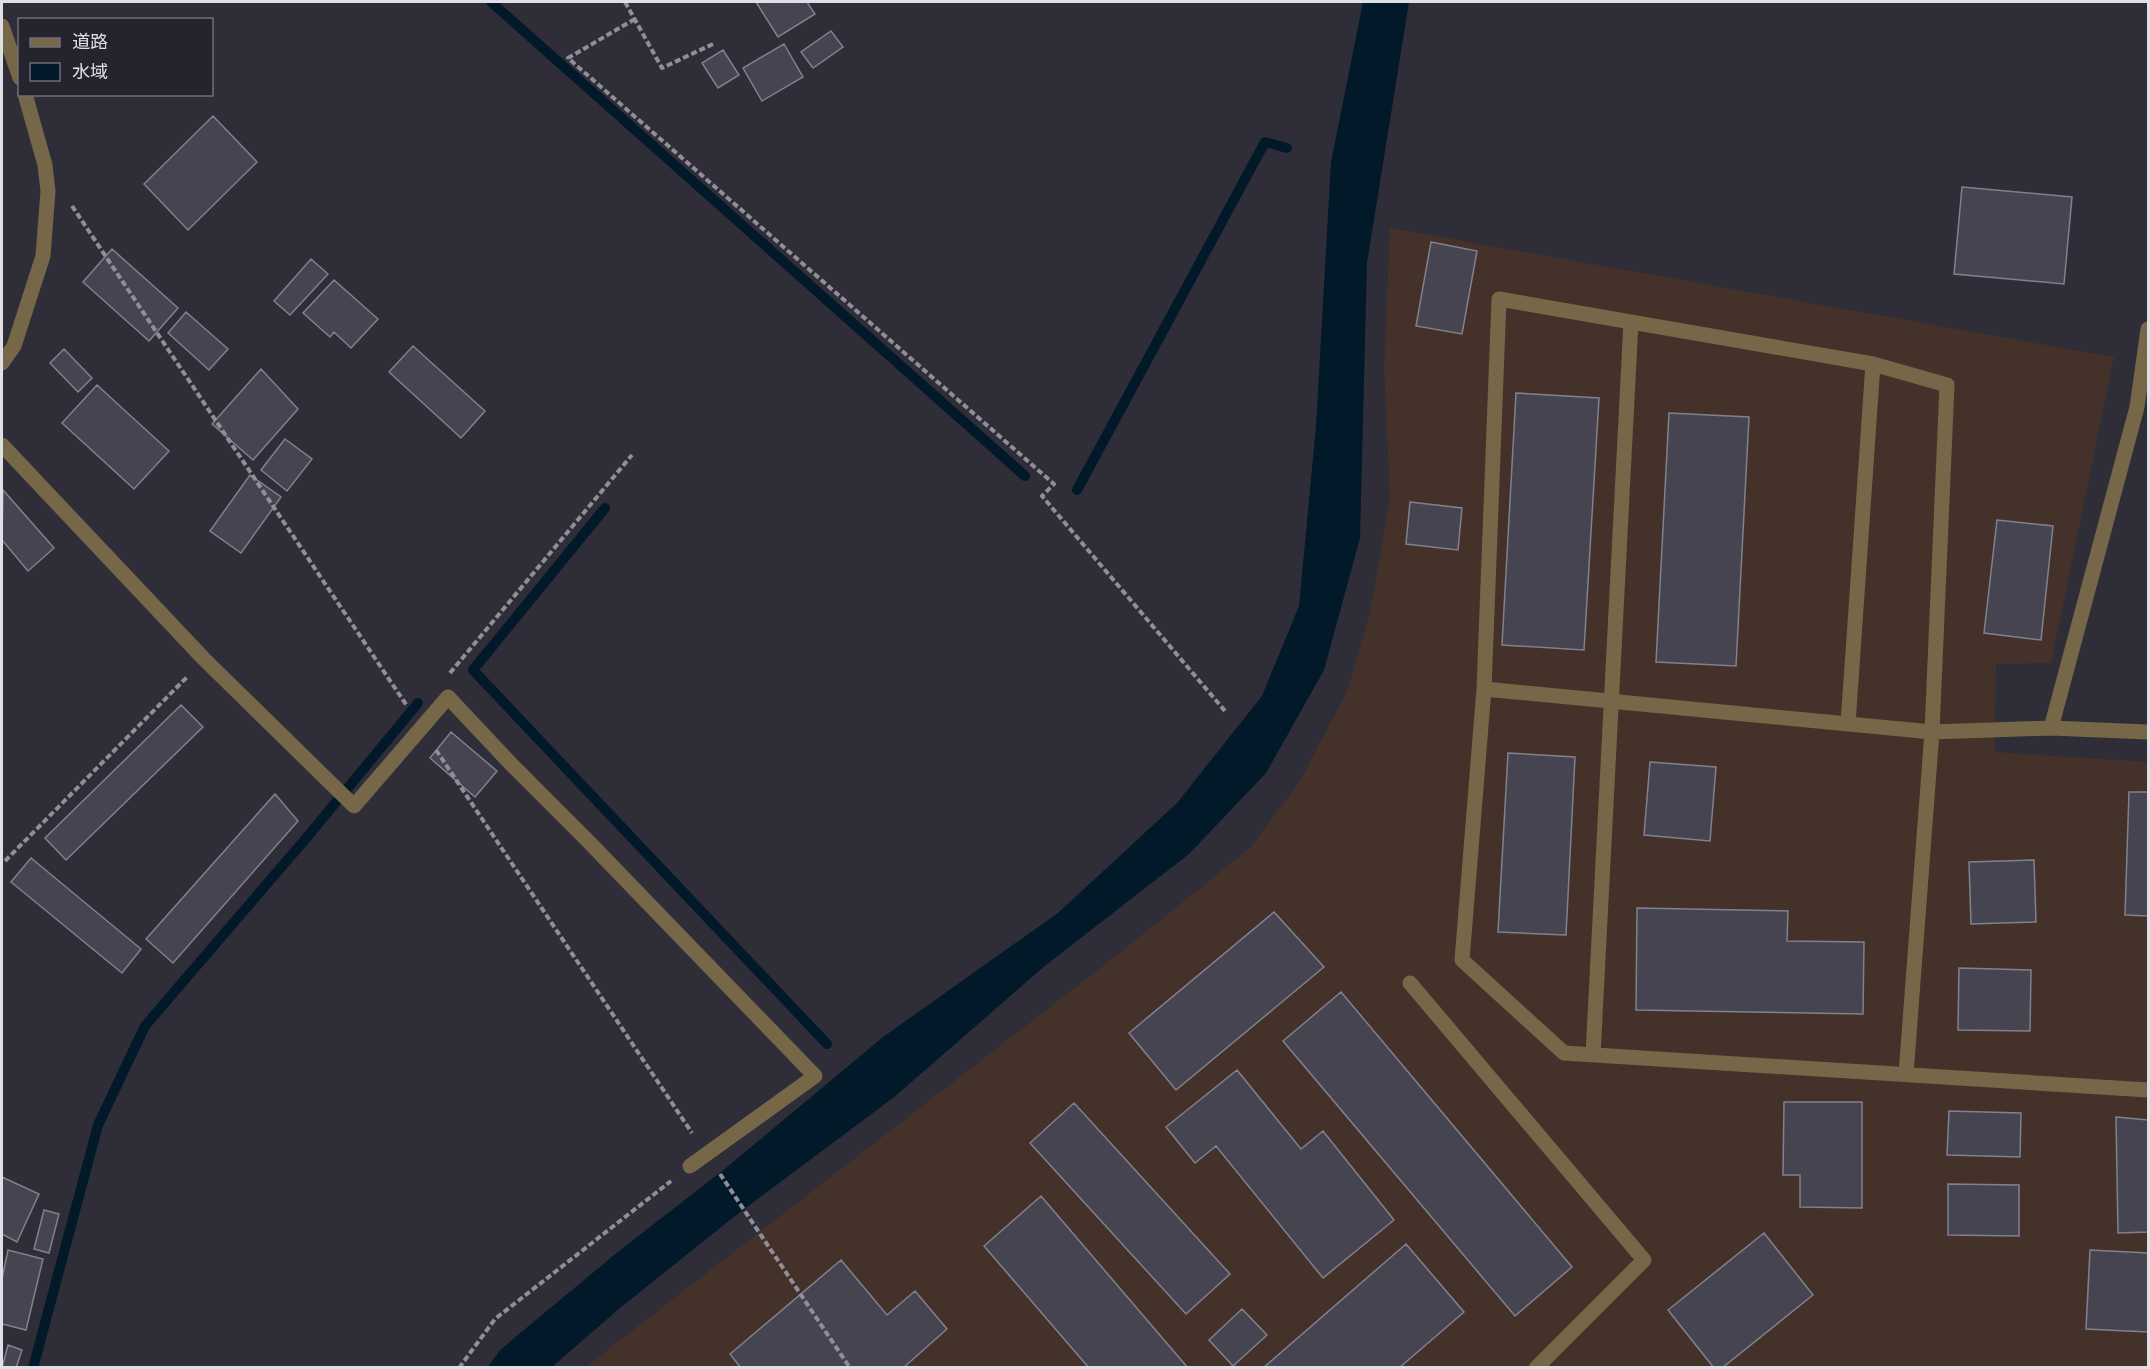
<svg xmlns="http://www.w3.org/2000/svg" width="2150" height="1369" viewBox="0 0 2150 1369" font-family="'Public Sans','Noto Sans JP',sans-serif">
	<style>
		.industrial { fill: #44322a }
		.water { fill: #021929 }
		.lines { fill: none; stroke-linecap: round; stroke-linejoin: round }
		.stream { stroke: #021929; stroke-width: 10 }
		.building { fill: #464450; stroke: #82808e; stroke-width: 1.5 }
		.path { stroke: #908e97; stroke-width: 4; stroke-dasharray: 6 3; stroke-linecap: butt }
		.lane { stroke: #766748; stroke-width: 15 }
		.street { stroke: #766748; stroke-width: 15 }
	</style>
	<rect width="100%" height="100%" fill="#2f2d38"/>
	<path class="industrial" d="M1390,228L2114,357L2051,663L1996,664L1995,752L2148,762V1367L584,1368L1103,966L1250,848L1300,781L1347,691L1369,617L1390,499L1384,368Z"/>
	<path class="water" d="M1363,2H1409L1367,263L1360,538L1324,670L1266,773L1189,854L1046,965L893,1098L735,1216L620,1308L552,1367H488L500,1350L619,1251L726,1168L883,1037L1058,913L1177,803L1262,696L1299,606L1316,426L1331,162Z"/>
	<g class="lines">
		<path class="stream" d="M491,2L1025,476
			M1077,490L1265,142L1287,148
			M605,508L473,670L827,1044
			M33,1368L98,1125L145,1026L308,836L418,703"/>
	</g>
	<path class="building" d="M756,2H807L815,14L778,37Z
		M831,31L843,47L813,68L801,52Z
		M784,44L803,77L762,101L743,68Z
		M723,50L739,75L718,88L702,63Z
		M213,116L257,162L188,230L144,184Z
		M1962,187L2072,197L2064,284L1954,274Z
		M1431,242L1477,251L1462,334L1416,326Z
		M112,249L178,308L149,341L83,282Z
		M311,259L328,274L290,315L274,301Z
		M334,280L378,319L351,348L334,332L330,337L303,313Z
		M186,312L228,349L209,370L168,333Z
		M413,346L485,411L461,438L389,372Z
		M64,349L92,378L78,392L50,363Z
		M261,369L298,409L253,460L212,424Z
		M97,385L169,451L134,489L62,423Z
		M1516,393L1599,398L1584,650L1502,645Z
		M1669,413L1749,417L1736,666L1656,662Z
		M285,439L312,459L287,491L261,470Z
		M250,475L281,497L241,553L210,531Z
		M3,490L54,548L28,571L2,540Z
		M1410,502L1462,508L1458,550L1406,544Z
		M1997,520L2053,526L2041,640L1984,633Z
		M181,705L203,727L66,860L45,838Z
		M451,732L497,771L475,797L430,758Z
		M1508,753L1575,757L1566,935L1498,932Z
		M1650,762L1716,767L1710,841L1644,835Z
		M2129,792H2148V916L2125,915Z
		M275,794L298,821L173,963L146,939Z
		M31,858L141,949L122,973L11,882Z
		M2034,860L2036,922L1971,924L1969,862Z
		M1637,908L1788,911L1787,941L1864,942L1863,1014L1636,1010Z
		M1274,912L1324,967L1176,1090L1129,1033Z
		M1959,968L2031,970L2030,1031L1958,1030Z
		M1341,992L1572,1267L1515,1316L1283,1041Z
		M1237,1070L1301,1149L1323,1131L1394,1220L1323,1278L1216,1146L1195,1163L1166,1127Z
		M1784,1102H1862V1208L1800,1207V1175H1783Z
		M1074,1103L1230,1274L1186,1314L1030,1143Z
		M1949,1111L2021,1113L2020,1157L1947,1155Z
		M2116,1117L2148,1120V1232L2118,1233Z
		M2,1177L39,1194L17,1242L2,1234Z
		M1948,1184L2019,1185V1236L1948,1235Z
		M1041,1196L1188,1368H1089L984,1246Z
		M44,1210L59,1214L49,1253L34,1249Z
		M1764,1233L1813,1295L1722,1368H1714L1668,1310Z
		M1406,1244L1464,1312L1399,1368H1263Z
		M8,1250L43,1259L26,1330L2,1324V1279Z
		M2090,1250L2148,1253V1332L2086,1329Z
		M841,1260L887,1315L915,1291L947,1329L903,1368H741L730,1354Z
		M1242,1309L1267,1335L1233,1366L1209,1340Z
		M8,1345L22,1350L16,1368H2Z"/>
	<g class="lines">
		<path class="path" d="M625,2L662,68L713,44
			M635,19L568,58L1054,484L1042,496L1225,711
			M72,206L407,706
			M450,673L632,455
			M436,750L692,1133
			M5,861L188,676
			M720,1174L850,1368
			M459,1368L495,1319L671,1181"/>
		<path class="lane" d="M2148,329L2137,407L2051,728L2148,732
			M1873,364L1947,385L1932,732L2051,728
			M1484,689L1499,299L1873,364L1848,724
			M1410,983L1644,1260L1536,1368
			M1593,1055L1631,322
			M1906,1074L1932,732L1484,689L1462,960L1564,1053L2148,1090"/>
		<path class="street" d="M2,26L20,78
			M2,363L14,346L43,256L48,191L45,165L25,94
			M2,445L204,659L354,806L448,697L511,764L588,841L815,1076L690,1166"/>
	</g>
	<rect width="2150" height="1369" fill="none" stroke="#e0dfe6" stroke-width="6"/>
	<rect x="18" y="18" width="195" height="78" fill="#25232e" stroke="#706e78" stroke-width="1.5"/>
	<rect x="30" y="38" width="30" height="9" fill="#766748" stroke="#706e78" stroke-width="1.5"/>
	<text x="72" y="48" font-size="18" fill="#e0dfe6">道路</text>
	<rect x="30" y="63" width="30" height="18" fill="#021929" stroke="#706e78" stroke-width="1.5"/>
	<text x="72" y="78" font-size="18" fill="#e0dfe6">水域</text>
</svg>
